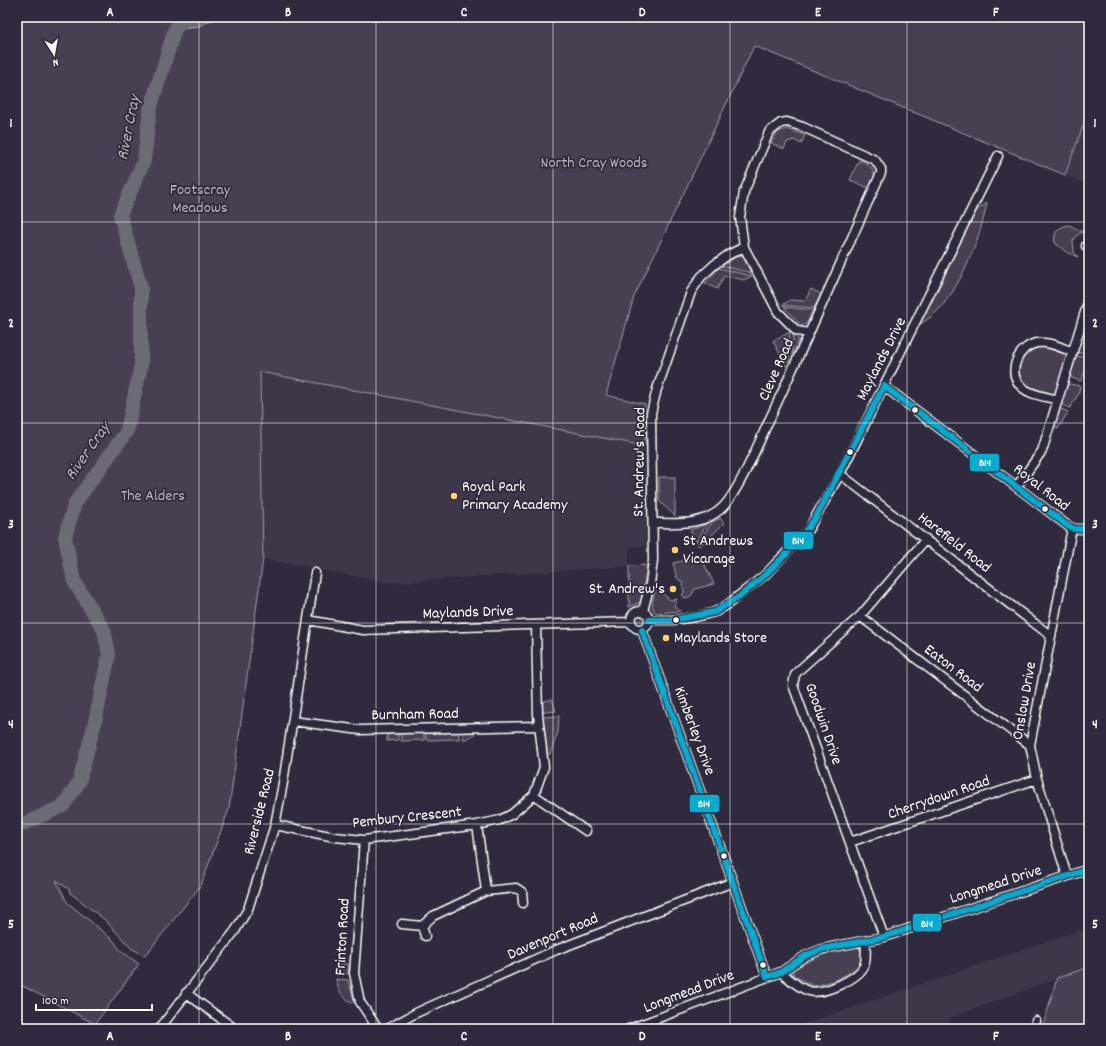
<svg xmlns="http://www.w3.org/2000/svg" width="1106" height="1046" viewBox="0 0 1106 1046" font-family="Dekko,sans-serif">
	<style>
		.built { fill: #3c3749 }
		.green { fill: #464152; stroke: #a2a0a8 }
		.water { fill: #6d6a77; stroke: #a7a6ad }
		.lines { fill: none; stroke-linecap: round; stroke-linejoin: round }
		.river { stroke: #6d6a77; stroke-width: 14 }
		.street-casing { stroke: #fff; stroke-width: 11 }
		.street { stroke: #2f2a3d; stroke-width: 8 }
		.bus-1-casing { stroke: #2f2a3d; stroke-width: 9 }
		.bus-1 { stroke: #06acd0; stroke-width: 6 }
		.grid { fill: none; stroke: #fff; stroke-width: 1; stroke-opacity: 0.55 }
		.bus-dot { fill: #fff; stroke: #2f2a3d; stroke-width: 1.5 }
		.poi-dot { fill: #ffd166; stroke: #2f2a3d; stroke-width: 1.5 }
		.labels { text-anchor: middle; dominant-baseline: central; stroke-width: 3.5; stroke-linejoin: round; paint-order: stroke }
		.park-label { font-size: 16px; fill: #b5b3ba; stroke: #2f2a3d }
		.street-label { font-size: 16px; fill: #fff; stroke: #2f2a3d }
		.poi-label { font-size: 16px; fill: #fff; stroke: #2f2a3d; text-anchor: start }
		.water-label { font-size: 17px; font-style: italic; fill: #b6b4bb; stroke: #2f2a3d }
		.line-badge { stroke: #2f2a3d; stroke-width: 1.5 }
		.badge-label { font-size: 11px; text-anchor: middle; font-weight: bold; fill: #fff }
		.neatline { fill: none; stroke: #fff; stroke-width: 1.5 }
		.grid-label { font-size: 13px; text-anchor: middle; font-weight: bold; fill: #fff }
	</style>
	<rect width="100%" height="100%" fill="#2f2a3d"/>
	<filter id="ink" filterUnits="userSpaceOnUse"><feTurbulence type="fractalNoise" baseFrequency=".025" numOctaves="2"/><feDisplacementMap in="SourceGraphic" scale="8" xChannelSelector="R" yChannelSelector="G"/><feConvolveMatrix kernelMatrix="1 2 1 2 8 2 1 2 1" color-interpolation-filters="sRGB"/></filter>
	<g filter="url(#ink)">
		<path class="built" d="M1089,110V186L1065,175Z
			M260,372L645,446L647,546L629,547V566L390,583L263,559Z
			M1089,927V967L952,1017L945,1029H789Z"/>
		<path class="green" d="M17,17H1089V110L1065,175L754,46L634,297L606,395L645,404V446L260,372L263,559L229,809L201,885L145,956L131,948L105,920L69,892L70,890L56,880L67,902L113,940L120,950L139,964L95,1024L17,983V444L21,415L17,413Z
			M787,129L805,135L801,144L794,140L787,142L784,149L771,143L778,132Z
			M859,160C875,167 877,173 871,189L850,180Z
			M987,203C980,239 960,292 932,316C928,319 923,323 919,324L929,304L932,302L975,212Z
			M1069,225L1083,232L1077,235L1073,241L1074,252L1078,257L1066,252L1055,243C1053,232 1058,227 1069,225Z
			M739,255L743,257L751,273L722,266Z
			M719,268L752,276L744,280L724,276L717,289L705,283Z
			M811,289L821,294L814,308L782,305L790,300L805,301Z
			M784,307L813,310L807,323L802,326Z
			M790,332L789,361L787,367L773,341Z
			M793,334L799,340L792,355Z
			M1081,337L1087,338L1086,353H1076Z
			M1041,346L1067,355L1055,396L1025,387C1017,373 1018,366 1025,352Z
			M1074,356L1086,357L1085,372L1081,381L1072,378L1069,374Z
			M1070,384L1080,386L1078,395L1070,408L1060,404L1066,385Z
			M1059,408L1068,412L1058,429L1052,427Z
			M659,477H675V516L659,501Z
			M720,518L724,523L705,542L699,546L697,544L712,522Z
			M707,524L696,542L690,530Z
			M701,557L714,584L695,589L691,596L685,598L682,595L684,593L683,583L677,578L673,563Z
			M647,565L641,602L629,607V566Z
			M656,588L670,600L677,599L674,606L680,611L656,613C649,607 654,596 656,588Z
			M635 620a5 5 0 1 1 10 0a5 5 0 1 1-10 0Z
			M552,699L556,711L543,712L542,702Z
			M559,716L558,732L550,754H547L543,717Z
			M474,731L475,734L467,739H463V732Z
			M459,732V739L426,740V733Z
			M398,733V740L387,741V734Z
			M401,733H424V740L401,741Z
			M855,947L859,948C874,969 827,984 813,986L793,975V970C812,958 832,949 855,947Z
			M340,963L349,965L348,974L337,973Z
			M1089,967V1029H1042L1057,978Z
			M336,979L348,980L355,1002L352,1003C342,996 338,991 336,979Z"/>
		<path class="water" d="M182,17H217L199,26L175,29Z"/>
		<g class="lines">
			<path class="river" d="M17,827L63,806L79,782L95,722L109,654L104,630L74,581L65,537L75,503L127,431L141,365V288L120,215L144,161L150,109L175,29L186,17"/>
			<defs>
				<path id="street" d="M1086,246L1089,250
					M884,386L1068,526L1075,529H1089
					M1058,400C1047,397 1031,395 1023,388C1005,374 1018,346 1037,343C1049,341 1062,348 1073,352
					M840,474L1051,636
					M1017,486L1042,451L1089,299
					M653,523C677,523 703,526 722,508C739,492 761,437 772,414C809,334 845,254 881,173V169L875,160L803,127L787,122L781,123L769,132L744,192L740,217L744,247L778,312L797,331L808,333
					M631 620a9 9 0 1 1 18 0a9 9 0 1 1-18 0Z
					M643,611L650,584L653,560L651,413L657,389L691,292L701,277L714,265L728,255L744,247
					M860,616L1030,745
					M308,620L363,630L630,622
					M649,620H673L695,617L715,612L727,605L765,575L808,530L840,474L998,156
					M642,630L767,977
					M293,721L360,730L539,726
					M534,795L586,831
					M275,825L335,837L364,840L477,825L500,820L512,814L534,795L544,767L538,715L536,625
					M364,840L354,973L360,1002L378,1029
					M850,842L1037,779
					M1067,876L1037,779L1030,745L1072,528
					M486,891L516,888L522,892L523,903
					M402,924L422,926L433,916L486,891L477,825
					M422,926L425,936
					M884,937L793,685L795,675L798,671L860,616L926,539
					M781,972C790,979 798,988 809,991C823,995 858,979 864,966C867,960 865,949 866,941
					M186,993L235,1029
					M160,1028L235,931L248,909L275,825L283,783L315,573
					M387,1029L416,1013L556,950L733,882
					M629,1029L781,972L805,956L822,949L884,937L1089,869
					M1034,1029L1036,1021"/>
			</defs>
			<use href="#street" class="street-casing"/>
			<use href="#street" class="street"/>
			<defs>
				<path id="bus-1" d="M884,386L1068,526L1075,529H1089
					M649,620H673L715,612L739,597L765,575L795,545L816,517L884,386
					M642,630L767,977
					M767,977L781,972L805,956L822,949L884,937L1089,869"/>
			</defs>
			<use href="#bus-1" class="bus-1-casing"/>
			<use href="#bus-1" class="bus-1"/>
		</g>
	</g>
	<path class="grid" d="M199,17V1029M376,17V1029M553,17V1029M730,17V1029M907,17V1029M17,222H1089M17,423H1089M17,623H1089M17,824H1089"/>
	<g class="bus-dot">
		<circle cx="915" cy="410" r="3.5"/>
		<circle cx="850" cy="452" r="3.5"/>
		<circle cx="1045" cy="509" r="3.5"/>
		<circle cx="676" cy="620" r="3.5"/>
		<circle cx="724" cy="856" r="3.5"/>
		<circle cx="763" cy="965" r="3.5"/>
	</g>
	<g class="poi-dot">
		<circle cx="454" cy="496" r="4"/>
		<circle cx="675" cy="550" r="4"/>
		<circle cx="673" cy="589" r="4"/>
		<circle cx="666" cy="638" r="4"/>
	</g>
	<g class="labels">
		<g class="park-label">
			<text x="594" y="163">North Cray Woods</text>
			<text x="200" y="190">Footscray<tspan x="200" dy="18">Meadows</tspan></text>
			<text x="153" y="496">The Alders</text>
		</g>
		<g class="street-label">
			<text transform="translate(882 359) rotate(-63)">Maylands Drive</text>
			<text transform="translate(777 370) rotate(-66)">Cleve Road</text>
			<text transform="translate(640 462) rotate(-89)">St. Andrew's Road</text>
			<text transform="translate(1041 488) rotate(38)">Royal Road</text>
			<text transform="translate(954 543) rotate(38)">Harefield Road</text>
			<text transform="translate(468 613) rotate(-2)">Maylands Drive</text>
			<text transform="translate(953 669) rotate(37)">Eaton Road</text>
			<text transform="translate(1025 701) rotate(-80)">Onslow Drive</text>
			<text transform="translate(415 715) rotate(-1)">Burnham Road</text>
			<text transform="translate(823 724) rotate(71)">Goodwin Drive</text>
			<text transform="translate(694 731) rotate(70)">Kimberley Drive</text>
			<text transform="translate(939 798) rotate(-19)">Cherrydown Road</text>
			<text transform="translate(260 812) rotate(-76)">Riverside Road</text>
			<text transform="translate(407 818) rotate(-6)">Pembury Crescent</text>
			<text transform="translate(996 885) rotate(-18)">Longmead Drive</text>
			<text transform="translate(343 937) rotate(-87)">Frinton Road</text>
			<text transform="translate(553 937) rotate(-23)">Davenport Road</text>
			<text transform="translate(689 992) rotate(-21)">Longmead Drive</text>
		</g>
		<g class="poi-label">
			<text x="462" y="487">Royal Park<tspan x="462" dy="18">Primary Academy</tspan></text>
			<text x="683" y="541">St Andrews<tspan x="683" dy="18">Vicarage</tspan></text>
			<text x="665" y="589" text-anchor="end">St. Andrew's</text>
			<text x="674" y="638">Maylands Store</text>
		</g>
		<g class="water-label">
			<text transform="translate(130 128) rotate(-79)">River Cray</text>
			<text transform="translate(89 452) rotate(-55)">River Cray</text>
		</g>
	</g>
	<g class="line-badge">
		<rect x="969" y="453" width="31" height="19" rx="4" fill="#06acd0"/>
		<rect x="783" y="531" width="31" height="19" rx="4" fill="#06acd0"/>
		<rect x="689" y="794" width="31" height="19" rx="4" fill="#06acd0"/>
		<rect x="912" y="913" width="30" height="19" rx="4" fill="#06acd0"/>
	</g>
	<g class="badge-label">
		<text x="985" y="466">B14</text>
		<text x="798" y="544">B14</text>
		<text x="704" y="807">B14</text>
		<text x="927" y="927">B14</text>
	</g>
	<rect width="1106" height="1046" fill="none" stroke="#2f2a3d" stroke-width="44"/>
	<g transform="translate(54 54) rotate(169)" stroke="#2f2a3d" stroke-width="3" paint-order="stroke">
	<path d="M0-3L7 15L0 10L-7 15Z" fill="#ffffff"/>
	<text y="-6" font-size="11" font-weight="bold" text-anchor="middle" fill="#ffffff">N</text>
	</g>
	<path d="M36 1004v6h116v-6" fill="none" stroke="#ffffff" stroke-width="2"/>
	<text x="42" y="1004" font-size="12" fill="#ffffff" stroke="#2f2a3d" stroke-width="3" paint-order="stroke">100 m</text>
	<rect x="22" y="22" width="1062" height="1002" class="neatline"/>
	<g class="grid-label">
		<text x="110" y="16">A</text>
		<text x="288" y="16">B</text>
		<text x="464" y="16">C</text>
		<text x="642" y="16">D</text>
		<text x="818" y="16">E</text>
		<text x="996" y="16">F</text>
		<text x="11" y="127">1</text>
		<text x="1095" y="127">1</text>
		<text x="11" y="327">2</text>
		<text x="1095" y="327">2</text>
		<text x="11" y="528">3</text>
		<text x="1095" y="528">3</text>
		<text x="11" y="728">4</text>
		<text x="1095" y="728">4</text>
		<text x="11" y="928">5</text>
		<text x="1095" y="928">5</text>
		<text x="110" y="1040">A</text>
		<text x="288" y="1040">B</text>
		<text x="464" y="1040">C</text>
		<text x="642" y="1040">D</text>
		<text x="818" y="1040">E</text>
		<text x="996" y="1040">F</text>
	</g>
</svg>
